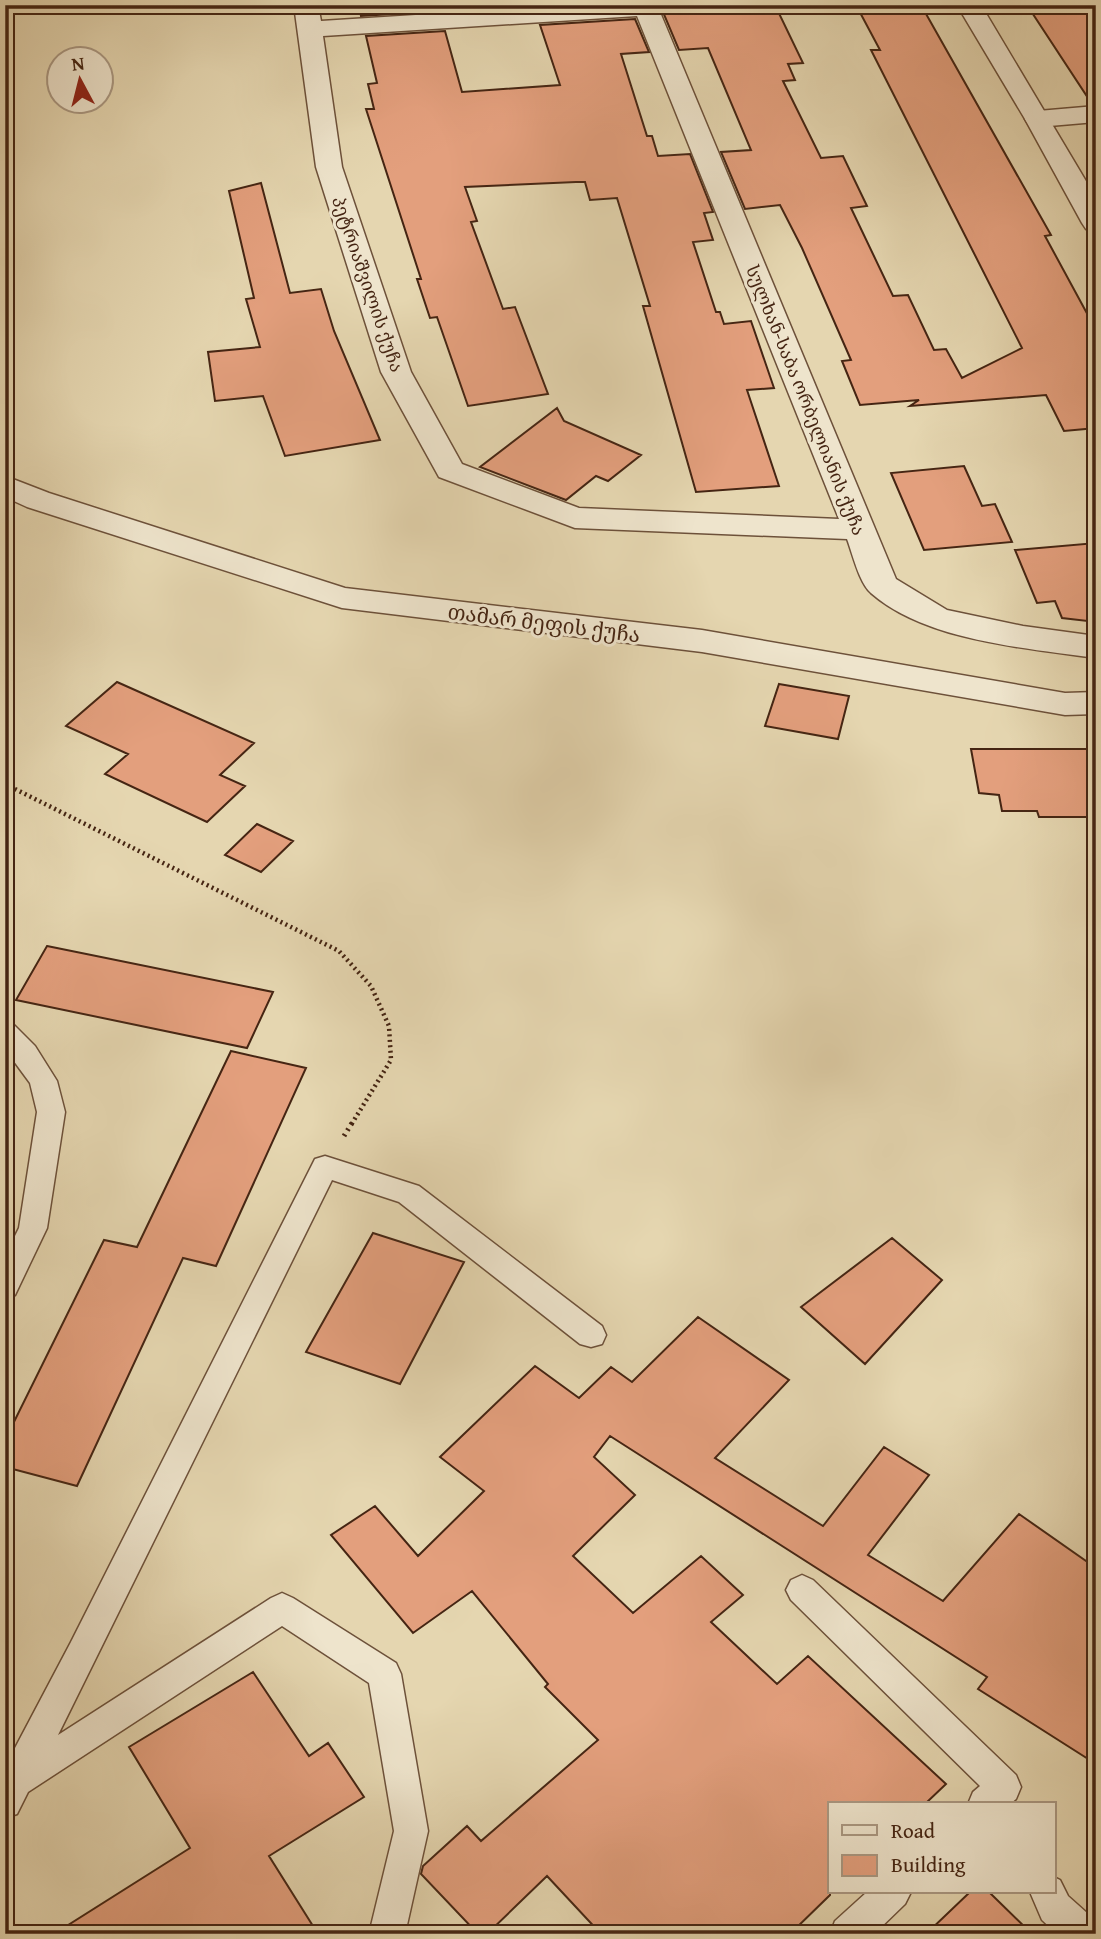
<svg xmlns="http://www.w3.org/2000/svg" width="1101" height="1939" viewBox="0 0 1101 1939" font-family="'Gentium Book Plus','Noto Serif Georgian',serif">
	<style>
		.building { fill: #e39f7d; stroke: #452513; stroke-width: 2 }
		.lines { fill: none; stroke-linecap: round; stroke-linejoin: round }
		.service-casing { stroke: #6d513a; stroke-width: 3 }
		.minor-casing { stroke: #6d513a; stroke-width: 3 }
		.tertiary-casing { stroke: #6d513a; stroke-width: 3 }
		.path-far1 { stroke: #452513; stroke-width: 4.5; stroke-dasharray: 2 3.5; stroke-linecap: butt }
		.path { stroke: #452513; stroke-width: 5; stroke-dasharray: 2 4.5; stroke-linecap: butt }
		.service { fill: #eee4cc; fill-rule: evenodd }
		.minor { fill: #eee4cc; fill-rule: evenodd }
		.tertiary { fill: #eee4cc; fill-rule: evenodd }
		.labels { text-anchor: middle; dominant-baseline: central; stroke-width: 6; stroke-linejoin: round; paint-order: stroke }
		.far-street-label { font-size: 18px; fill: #452513; stroke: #eee4cc }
		.street-label { font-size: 21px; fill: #452513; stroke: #eee4cc }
	</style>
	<rect width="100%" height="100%" fill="#e5d6b0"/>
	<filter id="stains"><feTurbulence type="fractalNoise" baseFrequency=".00286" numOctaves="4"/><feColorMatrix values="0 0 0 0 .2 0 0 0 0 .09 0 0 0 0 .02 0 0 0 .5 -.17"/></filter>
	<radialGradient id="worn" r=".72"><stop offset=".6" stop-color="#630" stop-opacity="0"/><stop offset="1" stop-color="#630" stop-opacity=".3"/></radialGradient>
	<path class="building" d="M359,5H438L440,11L361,16Z
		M660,5H775L803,63L788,64L795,80L783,81L821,158L843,156L867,206L851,208L893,296L908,295L934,350L946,349L962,378L1022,348L871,50H880L856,5H921L1051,235L1045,236L1096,330V428L1064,431L1046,395L910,406L919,400L860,405L842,361L851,360L802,248L780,205L745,209L721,152L751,150L708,48L679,50Z
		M1027,5H1096V103L1092,104Z
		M635,19L649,52L621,54L647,136H652L658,156L690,154L713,212L704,213L713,240L693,242L716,312H720L724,324L751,321L774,388L747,390L779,486L696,492L643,306H650L617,198L590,200L585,182H576L465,187L477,221L471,222L503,309L515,307L548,394L468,406L437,317L430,318L417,279H421L366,109H374L368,84L377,83L366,36L445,31L462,92L560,85L540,25Z
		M261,183L290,293L321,289L334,331L380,440L285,456L263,396L215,401L208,352L260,347L246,299L254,298L229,191Z
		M557,408L564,421L641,455L608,481L596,476L566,500L480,467Z
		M964,466L982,506L995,504L1012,542L924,550L891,473Z
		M1096,543V622L1062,618L1055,601L1037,603L1015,550Z
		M117,682L254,743L220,775L245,786L207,822L105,774L128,754L66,726Z
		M779,684L849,696L838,739L765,726Z
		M971,749H1090L1096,777V817H1039L1037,811H1002L999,795L979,793Z
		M257,824L293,841L261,872L225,855Z
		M47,946L273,992L247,1048L16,1000Z
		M231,1051L306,1068L216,1266L183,1258L77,1486L5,1467V1440L104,1240L137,1247Z
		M373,1233L464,1262L400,1384L306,1352Z
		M892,1238L942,1280L865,1364L801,1307Z
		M698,1317L789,1380L715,1458L823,1526L884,1447L929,1475L868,1555L943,1601L1019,1514L1096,1568V1764L978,1689L987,1677L610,1436L594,1457L635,1495L573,1556L633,1613L701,1556L743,1595L711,1622L777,1684L808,1656L946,1784L925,1804H830V1895L790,1934H601L547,1876L487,1934H478L421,1874L423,1866L467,1826L481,1841L598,1740L545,1687L548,1684L472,1591L413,1633L331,1535L375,1506L418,1556L484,1491L440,1457L535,1366L579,1398L611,1367L632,1382Z
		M253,1672L309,1756L328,1743L364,1797L269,1856L318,1934H54L190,1848L129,1747Z
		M970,1892H989L1032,1934H926Z"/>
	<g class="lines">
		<defs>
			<path id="service" d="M5,1022L14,1025L35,1046L57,1081L65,1112L47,1228L15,1295L5,1299V1256L19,1228L37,1112L30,1083L5,1049Z
				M325,1156L419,1186L602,1326L606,1335L602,1344L591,1347L580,1344L399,1202L332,1180L58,1735L271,1598L282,1593L293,1598L396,1663L401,1674L428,1831L405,1934H369L394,1831L369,1683L282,1626L28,1792L17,1814L5,1818V1767L71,1642L311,1167L315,1159Z
				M802,1575L813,1580L1016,1775L1021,1787L1016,1799L1010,1804H968L973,1792L980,1786L791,1600L786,1590L791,1580Z
				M1054,1877L1060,1880L1068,1896L1096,1921V1934H1057L1042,1920L1030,1892H1054Z
				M867,1892H911L905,1904L874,1934H830L835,1921Z"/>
			<path id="minor" d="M294,5H318L321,21L571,5H657L896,579L947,610L1023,626L1096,636V658C1025,648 926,641 871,593C859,582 853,555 847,539L575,528L439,477L381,372L316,167ZM637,16L839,519L579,508L462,464L411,372L342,167L323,36Z
				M1096,106V122L1038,127L1029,125L1025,119L1029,113L1038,111Z"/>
			<path id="tertiary" d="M957,5H981L1096,198V231L1086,229L1082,223L1025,119Z
				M5,476L49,493L345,588L702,630L1065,693L1096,692V714L1065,715L702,652L342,608L27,507L5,497Z"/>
		</defs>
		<use href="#service" class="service-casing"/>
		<use href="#minor" class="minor-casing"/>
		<use href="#tertiary" class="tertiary-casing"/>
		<path class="path-far1" d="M5,784L339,951L371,986L389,1026L391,1060L351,1125"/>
		<path class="path" d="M344,1136L352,1123"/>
		<use href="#service" class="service"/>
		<use href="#minor" class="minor"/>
		<use href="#tertiary" class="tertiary"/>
	</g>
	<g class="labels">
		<g class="far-street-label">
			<text transform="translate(368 284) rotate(71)">პეტრიაშვილის ქუჩა</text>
			<text transform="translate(806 400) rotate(68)">სულხან-საბა ორბელიანის ქუჩა</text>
		</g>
		<g class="street-label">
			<text transform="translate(544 623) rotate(7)">თამარ მეფის ქუჩა</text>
		</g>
	</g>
	<rect width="1101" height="1939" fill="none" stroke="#e5d6b0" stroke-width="28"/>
	<rect x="7" y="7" width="1087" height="1925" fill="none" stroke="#452513" stroke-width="3.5"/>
	<rect x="14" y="14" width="1073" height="1911" fill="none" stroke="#452513" stroke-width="2"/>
	<rect x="828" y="1802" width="228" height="91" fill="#eee4cc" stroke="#aa9882" stroke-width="2"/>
	<rect x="842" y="1825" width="35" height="10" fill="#eee4cc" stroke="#aa9882" stroke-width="2"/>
	<text x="891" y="1838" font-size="21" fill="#452513">Road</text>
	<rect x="842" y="1855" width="35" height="21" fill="#e39f7d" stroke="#aa9882" stroke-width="2"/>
	<text x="891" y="1872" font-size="21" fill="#452513">Building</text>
	<g transform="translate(80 80) rotate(353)"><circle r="33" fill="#eee4cc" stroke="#aa9882" stroke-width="2"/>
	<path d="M0-5L12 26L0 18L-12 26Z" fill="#8f2418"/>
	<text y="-10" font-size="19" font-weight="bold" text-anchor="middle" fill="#452513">N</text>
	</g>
	<rect width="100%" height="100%" filter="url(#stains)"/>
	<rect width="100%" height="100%" fill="url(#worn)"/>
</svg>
